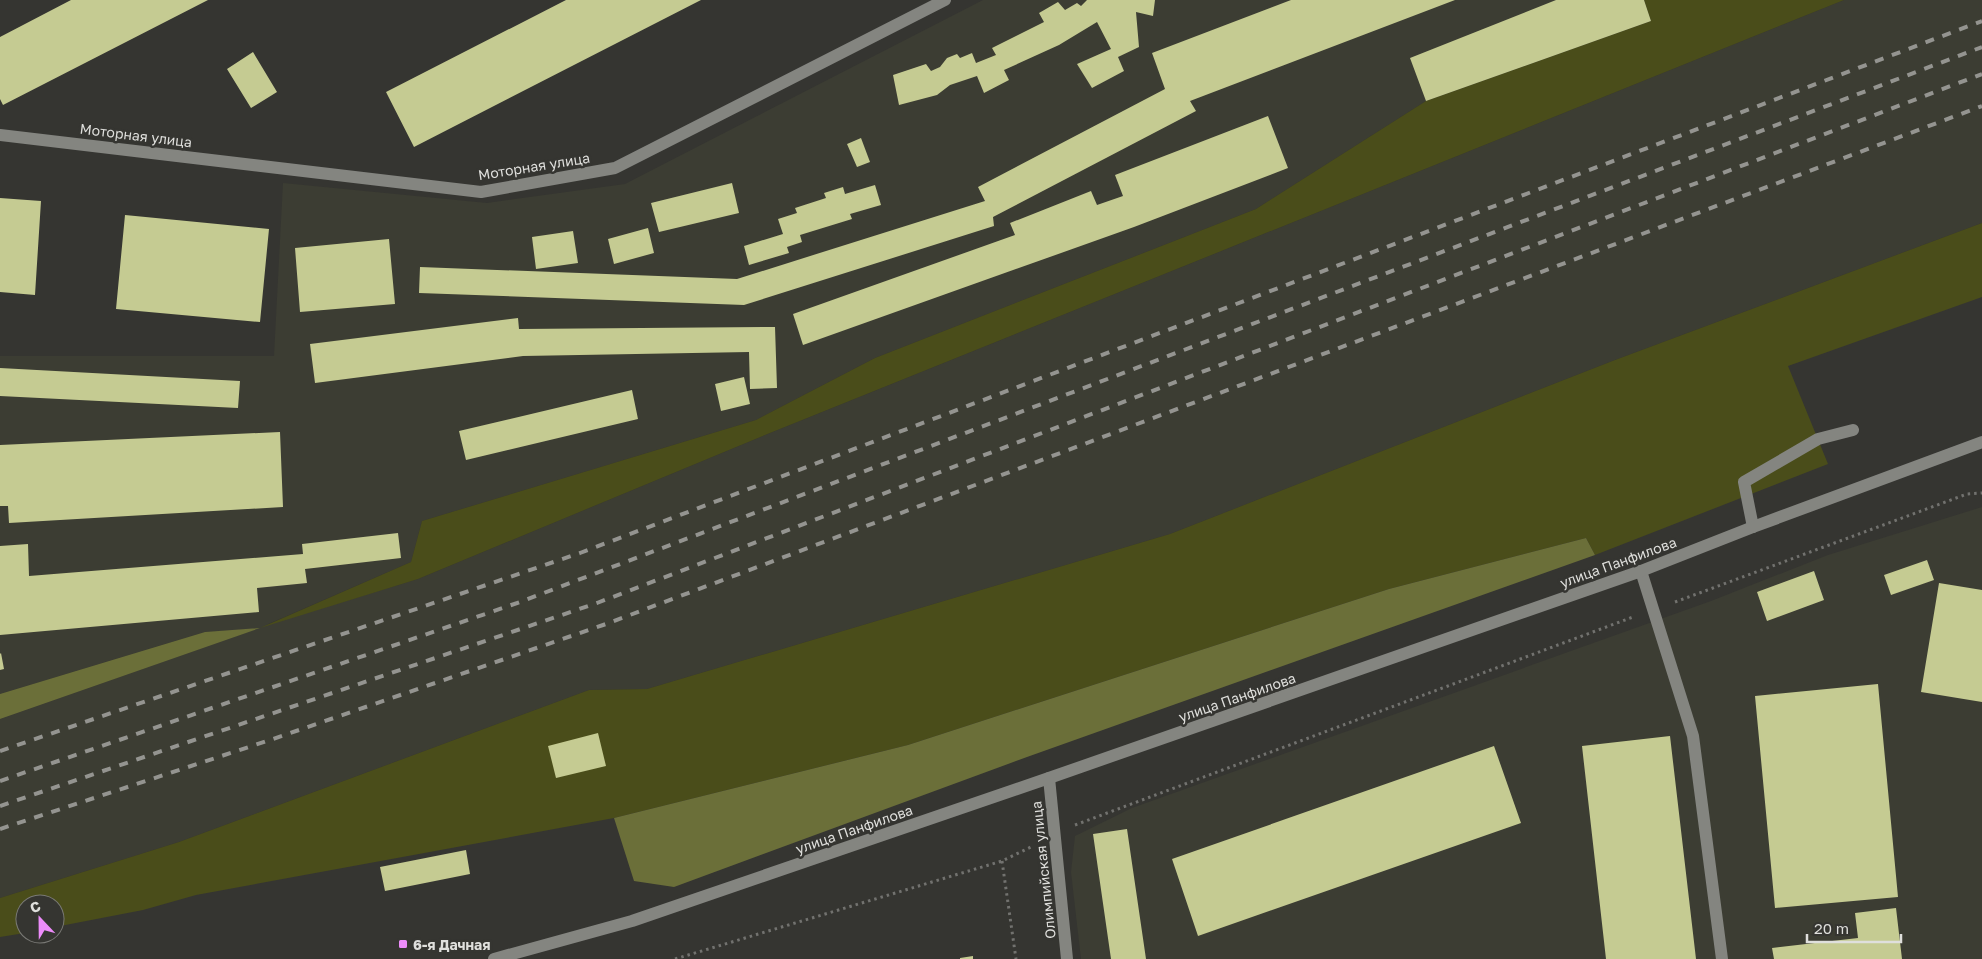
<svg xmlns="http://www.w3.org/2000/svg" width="1982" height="959" viewBox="0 0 1982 959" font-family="'Golos Text',sans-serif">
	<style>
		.built { fill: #3c3d33 }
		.green { fill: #4a4d1a }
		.forest { fill: #6b6f39 }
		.building { fill: #c5cb92 }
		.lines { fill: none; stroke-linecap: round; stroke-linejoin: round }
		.path { stroke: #72726f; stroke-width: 3; stroke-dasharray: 2.5 4; stroke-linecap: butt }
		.service { stroke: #848580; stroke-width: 12 }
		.minor { stroke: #848580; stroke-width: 12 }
		.secondary { stroke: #848580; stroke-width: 12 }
		.rail { stroke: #949490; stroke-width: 4; stroke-dasharray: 9 9; stroke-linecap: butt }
		.poi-dot { fill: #ed8cfa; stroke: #353531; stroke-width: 2 }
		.labels { text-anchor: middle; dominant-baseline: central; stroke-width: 5; stroke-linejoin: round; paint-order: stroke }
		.street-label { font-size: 14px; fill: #dfdfdc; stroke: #353531 }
		.poi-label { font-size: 14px; font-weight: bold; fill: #dfdfdc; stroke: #353531; text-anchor: start }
	</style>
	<rect width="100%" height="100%" fill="#353531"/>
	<path class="built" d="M983,0H1644L1651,21L1426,101L1256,209L875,358L756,420L422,521L411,562L266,625L418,579L770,433L1844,0H1982V223L1615,360L1170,534L647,689L589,690L179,842L0,898V719L257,629L205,632L0,694V356H274L283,183L487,203L625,184Z
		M1982,507V959H1081L1071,872L1075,836L1132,808L1711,601L1828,555Z"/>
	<path class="green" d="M1644,0H1844L770,433L418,579L260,628L411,562L422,521L756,420L875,358L1256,209L1426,101L1651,21Z
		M1982,223V297L1788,366L1828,464L1595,555L1586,538L1389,589L908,745L614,818L196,895L143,910L55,927V904H25V933L0,937V898L179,842L589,690L647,689L1170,534L1615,360Z"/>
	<path class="forest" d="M1586,538L1595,555L1027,757L674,887L634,881L614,818L908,745L1389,589Z
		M260,628L0,719V694L205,632Z"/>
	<path class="building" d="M71,0H208L3,105L0,99V37Z
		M566,0H701L414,147L386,92Z
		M1087,0H1155L1153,16L1136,12L1139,47L1118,57L1124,71L1092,88L1077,64L1111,49L1097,22L1059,45L1004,70L1009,80L984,93L977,76L950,85L937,95L899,105L893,75L926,64L931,71L940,67L947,58L957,54L960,58L972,53L976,63L996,55L992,48L1044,22L1039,13L1058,2L1065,10L1077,3L1081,6Z
		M1291,0H1455L1190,101L1196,111L993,217L994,226L744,305L419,293L420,267L737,279L985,201L978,187L1165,89L1152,53Z
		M1556,0H1644L1651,21L1426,101L1410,58Z
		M253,52L277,92L251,108L227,69Z
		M1268,116L1288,168L1134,227L803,345L793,314L1015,235L1010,223L1091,191L1097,205L1123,196L1115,175Z
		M861,138L870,162L857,167L847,144Z
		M732,183L739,213L659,232L651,203Z
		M875,185L881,205L850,214L852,219L800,235L802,242L787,247L789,253L749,265L744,246L783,234L778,219L797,213L795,208L826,198L824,193L843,187L845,194Z
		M0,198L41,201L35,295L0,292Z
		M125,215L269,229L260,322L116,309Z
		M648,228L654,253L614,264L608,239Z
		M573,231L578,263L536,269L532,237Z
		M389,239L395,304L300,312L295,248Z
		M518,318L519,329L775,327L777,388L750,389L749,352L523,356L315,383L310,344Z
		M0,368L240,381L238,408L0,396Z
		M744,377L750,404L721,411L715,384Z
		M632,390L638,419L466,460L459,431Z
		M280,432L283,507L9,523L8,506H0V445Z
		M398,533L401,558L305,569L307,583L257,588L259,612L0,635V546L28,544L29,576L303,554L302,544Z
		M1927,560L1934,580L1891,595L1884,575Z
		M1814,571L1824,600L1767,621L1757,592Z
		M1939,583L1982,590V702L1921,692Z
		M1,653L4,669L0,670V654Z
		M1878,684L1898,897L1775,908L1755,696Z
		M598,733L606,766L556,778L548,746Z
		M1670,736L1696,959H1606L1582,746Z
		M1494,746L1521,823L1198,936L1172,859Z
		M1127,829L1146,959H1111L1093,834Z
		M466,850L470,874L385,891L380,867Z
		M1896,908L1902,959H1774L1772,948L1858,938L1855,913Z
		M973,956V959H960V958Z"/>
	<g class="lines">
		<path class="path" d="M1675,602L1967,494L1982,493
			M1075,825L1633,617
			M1002,861L1016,959
			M675,959L1002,861L1033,846"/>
		<path class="service" d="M1753,527L1744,482L1818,439L1853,430
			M1641,571L1693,736L1722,959"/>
		<path class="minor" d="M0,135L481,192L615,168L945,0
			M1049,778L1067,959"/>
		<path class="secondary" d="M494,959L632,921L1049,778L1641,571L1753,527L1982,442"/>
		<path class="rail" d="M0,751L580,553L1982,21
			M0,781L520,602L1982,47
			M0,806L597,603L1982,74
			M0,829L273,739L606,624L1982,106"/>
	</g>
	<rect class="poi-dot" x="398" y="939" width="10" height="10" rx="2.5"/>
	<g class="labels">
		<g class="street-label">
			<text transform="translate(136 135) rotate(7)">Моторная улица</text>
			<text transform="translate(534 166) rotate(-9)">Моторная улица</text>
			<text transform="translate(1618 562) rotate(-20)">улица Панфилова</text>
			<text transform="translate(1237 697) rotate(-19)">улица Панфилова</text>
			<text transform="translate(854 829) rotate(-19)">улица Панфилова</text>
			<text transform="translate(1043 870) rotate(-96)">Олимпийская улица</text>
		</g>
		<g class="poi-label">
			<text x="413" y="944">6-я Дачная</text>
		</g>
	</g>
	<g transform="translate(40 919) rotate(338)"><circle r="24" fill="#353531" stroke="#797975"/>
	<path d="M0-4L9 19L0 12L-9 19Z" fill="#ed8cfa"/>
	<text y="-8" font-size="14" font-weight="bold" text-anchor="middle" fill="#dfdfdc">С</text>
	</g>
	<path d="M1807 934v8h94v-8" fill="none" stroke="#dfdfdc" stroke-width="2.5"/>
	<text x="1814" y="934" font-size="15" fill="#dfdfdc" stroke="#353531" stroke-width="4" paint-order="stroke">20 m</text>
</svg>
